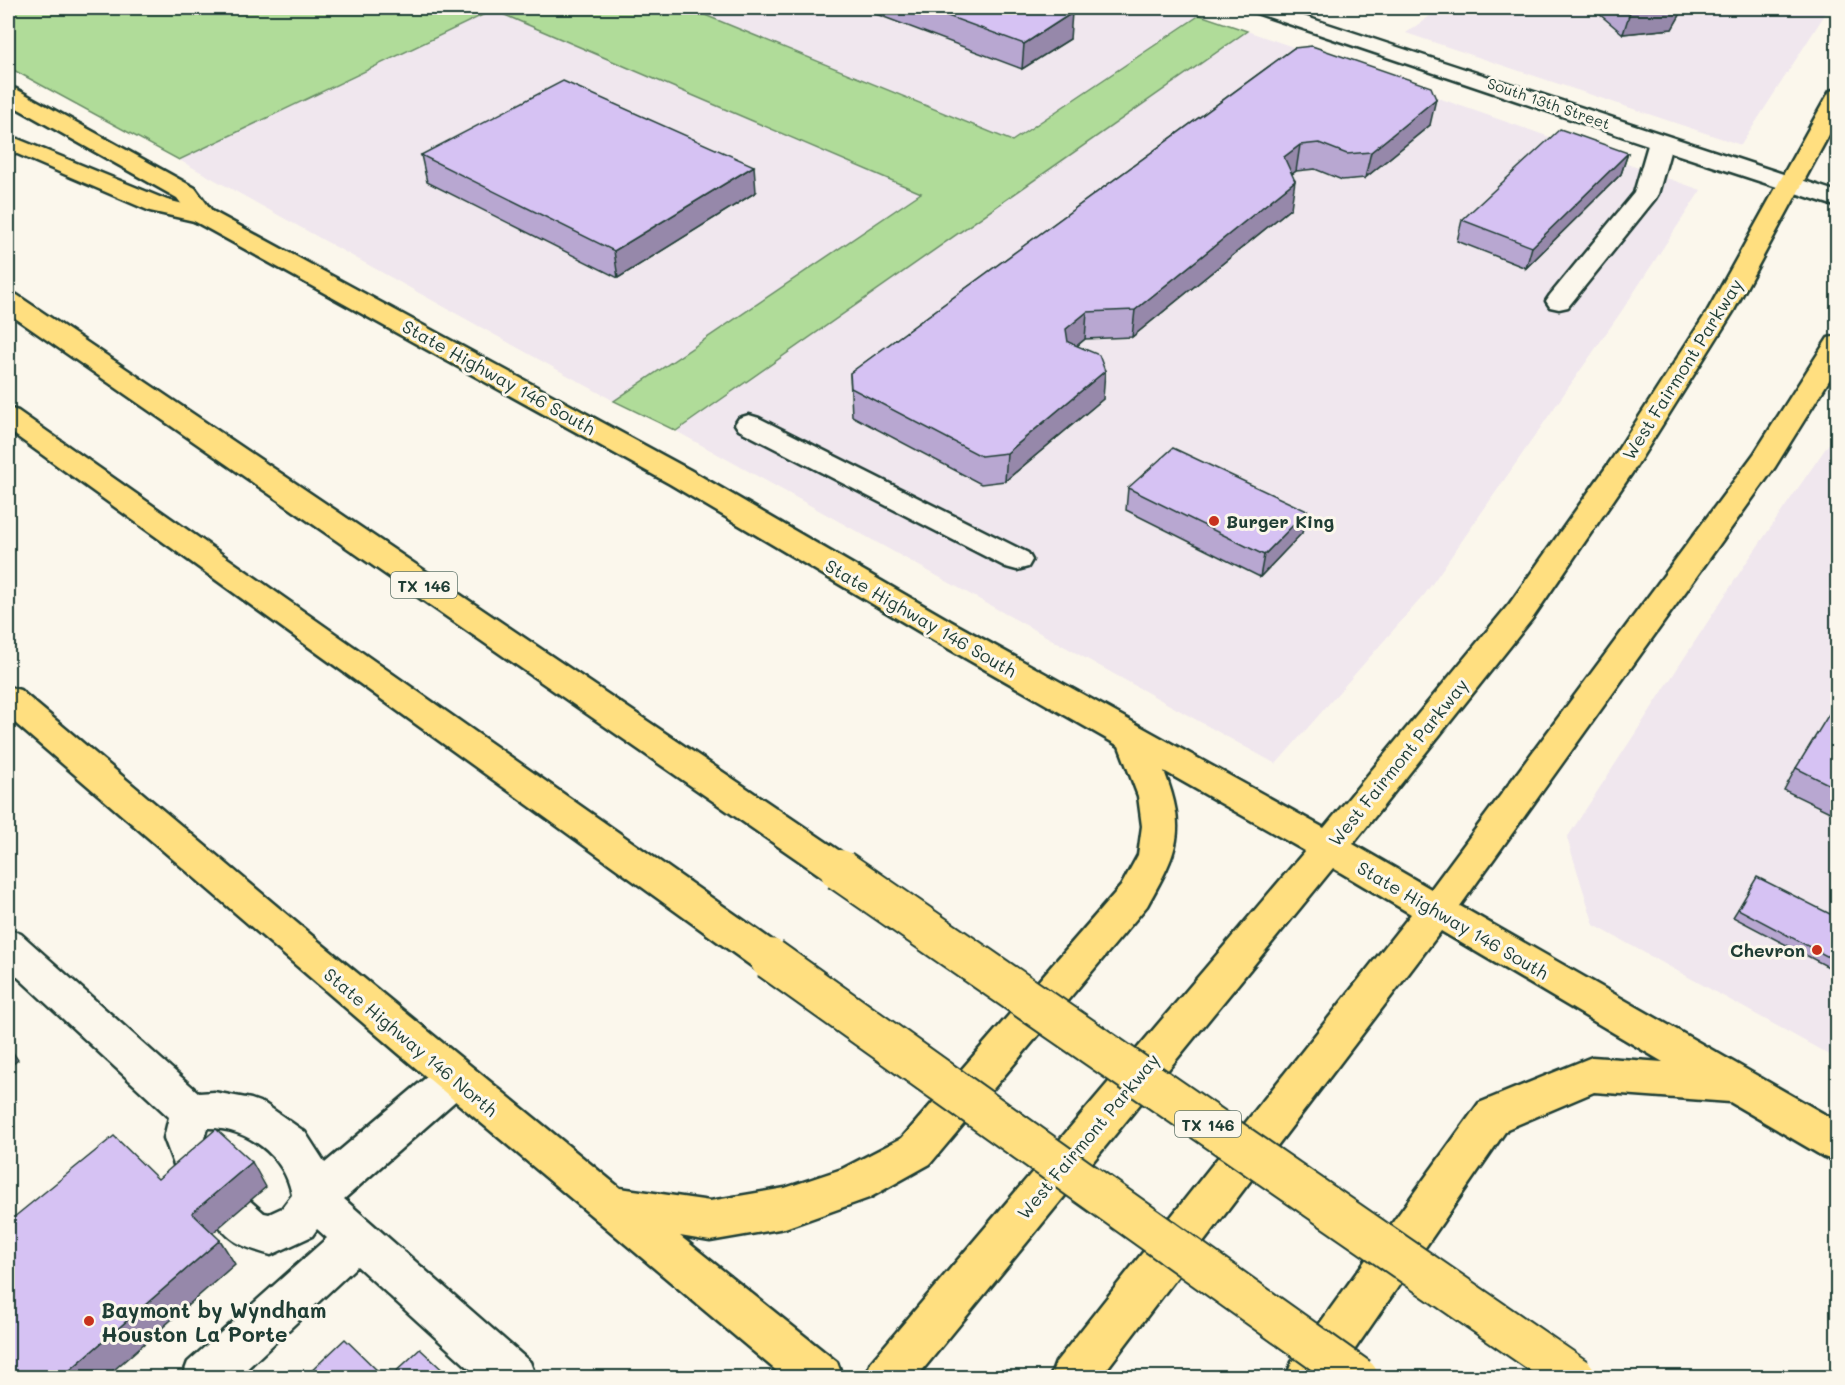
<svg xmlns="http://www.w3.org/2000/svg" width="1845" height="1385" viewBox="0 0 1845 1385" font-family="Mali,sans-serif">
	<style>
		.built { fill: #f0e7ee }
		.green { fill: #b0dc99; stroke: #688c66; stroke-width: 1.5 }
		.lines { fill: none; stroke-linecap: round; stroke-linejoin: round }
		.minor-casing { stroke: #1f3d34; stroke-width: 5 }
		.major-casing { stroke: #1f3d34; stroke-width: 5 }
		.highway-casing { stroke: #1f3d34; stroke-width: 5 }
		.minor { fill: #fbf7ec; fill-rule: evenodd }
		.major { fill: #ffdf80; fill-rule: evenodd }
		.highway { fill: #ffdf80; fill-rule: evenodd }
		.highway-bridge-casing { stroke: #1f3d34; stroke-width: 44; stroke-linecap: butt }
		.highway-bridge { stroke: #ffdf80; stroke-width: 40 }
		.wall { fill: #b8a7d1; stroke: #1f3d34; stroke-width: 1.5 }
		.shaded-wall { fill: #9688aa; stroke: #1f3d34; stroke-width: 1.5 }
		.building { fill: #d6c2f3; stroke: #1f3d34; stroke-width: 1.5 }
		.poi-dot { fill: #c8321e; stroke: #fbf7ec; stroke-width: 2 }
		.labels { text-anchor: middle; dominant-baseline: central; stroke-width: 6; stroke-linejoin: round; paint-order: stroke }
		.far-street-label { font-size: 15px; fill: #1f3d34; stroke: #fbf7ec }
		.shield { fill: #fbf7ec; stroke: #61756b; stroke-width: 1.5 }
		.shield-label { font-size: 16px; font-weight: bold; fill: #1f3d34 }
		.street-label { font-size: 18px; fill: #1f3d34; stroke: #fbf7ec }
		.poi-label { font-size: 18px; font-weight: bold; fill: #1f3d34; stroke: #fbf7ec; text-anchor: start }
		.near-poi-label { font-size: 21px; font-weight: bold; fill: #1f3d34; stroke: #fbf7ec; text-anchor: start }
	</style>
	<rect width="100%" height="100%" fill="#fbf7ec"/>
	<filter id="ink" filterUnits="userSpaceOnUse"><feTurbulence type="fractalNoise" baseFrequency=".0167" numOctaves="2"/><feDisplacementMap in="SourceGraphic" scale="12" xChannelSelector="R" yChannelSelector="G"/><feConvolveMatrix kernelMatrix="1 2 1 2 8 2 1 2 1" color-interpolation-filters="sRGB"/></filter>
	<g filter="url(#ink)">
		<path class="built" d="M688,8H1179L1200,15L1012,141Z
			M1441,8H1829L1741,145L1406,33Z
			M493,10L922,194L614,401L179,160Z
			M1247,31L1701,190L1623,309L1425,594L1276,764L676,431Z
			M1837,432V1059L1594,925L1567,838L1746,563Z"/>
		<path class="green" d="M8,8H688L1012,141L1200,15L1247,31L676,431L614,401L921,193L493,10L179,160L8,67Z"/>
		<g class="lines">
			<defs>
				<path id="minor" d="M1249,8H1279L1838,192V207L1670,152L1658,194L1655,199L1568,307L1559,309L1550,307L1546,301L1550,295L1634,193L1648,145L1253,12Z
					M749,415L759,418L1028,553L1032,560L1028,567L1017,570L1006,567L739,430L735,424L739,418Z
					M8,929L21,934L199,1093L214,1092L251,1099L265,1104L305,1132L325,1163L441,1065L455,1060L469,1065L475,1077L469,1089L344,1199L530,1362L536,1378H480L357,1266L237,1378H182L188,1362L327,1238L317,1229L312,1236L271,1255C244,1247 225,1242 213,1214L219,1200L234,1194L249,1200L264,1213L269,1214L282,1208L292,1195C285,1156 247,1127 207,1128L204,1138L221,1180L215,1194L200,1199L185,1194L164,1138L169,1117L8,968Z"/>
				<path id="major" d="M8,87L16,89L195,188L212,211L690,470L952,622L1324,828L1510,603L1612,459L1707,312L1827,96L1830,91L1838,89V118L1733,312L1632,473L1532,619L1353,844L1431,889L1754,454L1828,338L1838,336V366L1775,467L1460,906L1838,1122V1162L1824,1157L1730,1102L1594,1092L1507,1129L1335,1378H1286L1292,1362L1479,1103L1592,1057L1663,1062L1441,931L1100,1378H1050L1056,1362L1411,914L1333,868L916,1378H865L871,1362L1305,851L1164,771C1188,833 1177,852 1147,906L930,1164L869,1198L785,1228L710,1241L680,1236L837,1362L843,1378H785L398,1053L8,717V687L20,690L323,945L620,1188L710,1201L785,1188L842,1169L902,1138L1121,886L1138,855L1142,826L1138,796L1119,746L930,638L670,484L194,221L177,198L8,103Z"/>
				<path id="highway" d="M8,135L167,200L212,211L215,216L212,221L203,223L150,211L8,150Z
					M8,293L17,295L853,860L858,870L853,880L840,884L827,880L8,313Z
					M8,408L18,411L783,948L789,959L783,970L770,975L757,970L8,430Z"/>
			</defs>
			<use href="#minor" class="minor-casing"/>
			<use href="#major" class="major-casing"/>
			<use href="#highway" class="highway-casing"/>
			<use href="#minor" class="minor"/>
			<use href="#major" class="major"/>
			<use href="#highway" class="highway"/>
			<defs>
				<path id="highway-bridge" d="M840,870L1576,1378
					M770,959L1358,1378"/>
			</defs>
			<use href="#highway-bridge" class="highway-bridge-casing"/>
			<use href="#highway-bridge" class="highway-bridge"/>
		</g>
		<path class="wall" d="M860,8H1055L1070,39L1022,69Z
			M1592,8H1684L1672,29L1623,34Z
			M1294,48L1430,125L1365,178L1342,180L1315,169L1296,171L1292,174L1291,208L1132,337L1085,339L1077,346L1103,399L1005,481L981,484L852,416L850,373Z
			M1628,153L1621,174L1526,268L1457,241L1462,220Z
			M421,155L756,192L618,278L427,182Z
			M1128,488L1307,511L1302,533L1260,577L1126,510Z
			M1838,718V816L1784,790L1796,768Z
			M1738,909L1838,918V972L1733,917Z"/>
		<path class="shaded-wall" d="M1647,8H1684L1672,29L1623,34L1631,9Z
			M1072,13L1070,39L1022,69L1024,44Z
			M1436,99L1430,125L1365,178L1371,152Z
			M1300,145L1296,171L1280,183L1284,157Z
			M1628,153L1621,174L1526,268L1532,247Z
			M754,166L756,192L618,278L614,251Z
			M1295,181L1291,208L1132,337L1135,310Z
			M1087,312L1085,339L1064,356L1066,329Z
			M1105,371L1103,399L1005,481L1007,453Z
			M1307,511L1302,533L1260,577L1264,555Z
			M8,1045L18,1060L8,1068Z
			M252,1162L266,1187L208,1237L192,1213Z
			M220,1240L235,1264L106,1377H62Z"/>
		<path class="building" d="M926,8H1055L1072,13L1024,44Z
			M1628,8H1647L1631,9Z
			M1312,46L1431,87L1436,99L1371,152L1347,154L1319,143L1300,145L1284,157L1295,181L1135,310L1087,312L1066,329L1068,342L1099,355L1105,371L1007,453L981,456L851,388L850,373L1294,48Z
			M563,81L754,166L614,251L421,155Z
			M1560,129L1628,153L1532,247L1462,220Z
			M1173,448L1307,511L1264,555L1128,488Z
			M1829,714L1838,718V789L1796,768Z
			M1757,877L1838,918V962L1738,909Z
			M216,1129L252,1162L192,1213L220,1240L62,1377H8V1222L114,1136L158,1179Z
			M345,1339L384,1377H305Z
			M420,1349L450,1377H390Z"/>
	</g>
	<g class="poi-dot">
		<circle cx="1214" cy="521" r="6"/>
		<circle cx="1817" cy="950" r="6"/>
		<circle cx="89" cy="1321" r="6"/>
	</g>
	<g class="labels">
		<g class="far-street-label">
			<text transform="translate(1549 103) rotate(19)">South 13th Street</text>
		</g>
		<g class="shield">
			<rect x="391" y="572" width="66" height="26" rx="4.5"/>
			<rect x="1175" y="1111" width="66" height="26" rx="4.5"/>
		</g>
		<g class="shield-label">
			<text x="424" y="585">TX 146</text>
			<text x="1208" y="1124">TX 146</text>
		</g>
		<g class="street-label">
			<text transform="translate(1682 369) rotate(-58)">West Fairmont Parkway</text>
			<text transform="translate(499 377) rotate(29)">State Highway 146 South</text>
			<text transform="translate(921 618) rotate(30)">State Highway 146 South</text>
			<text transform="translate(1398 762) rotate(-51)">West Fairmont Parkway</text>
			<text transform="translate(1453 920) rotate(30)">State Highway 146 South</text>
			<text transform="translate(411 1042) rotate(40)">State Highway 146 North</text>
			<text transform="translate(1088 1136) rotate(-50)">West Fairmont Parkway</text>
		</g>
		<g class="poi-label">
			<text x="1226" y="521">Burger King</text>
			<text x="1805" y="950" text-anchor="end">Chevron</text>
		</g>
		<g class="near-poi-label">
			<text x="101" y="1309">Baymont by Wyndham<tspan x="101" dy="24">Houston La Porte</tspan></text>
		</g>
	</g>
	<rect width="1845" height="1385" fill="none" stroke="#fbf7ec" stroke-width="30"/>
	<rect x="15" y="15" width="1815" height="1355" fill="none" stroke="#1f3d34" stroke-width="2" filter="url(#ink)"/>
</svg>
